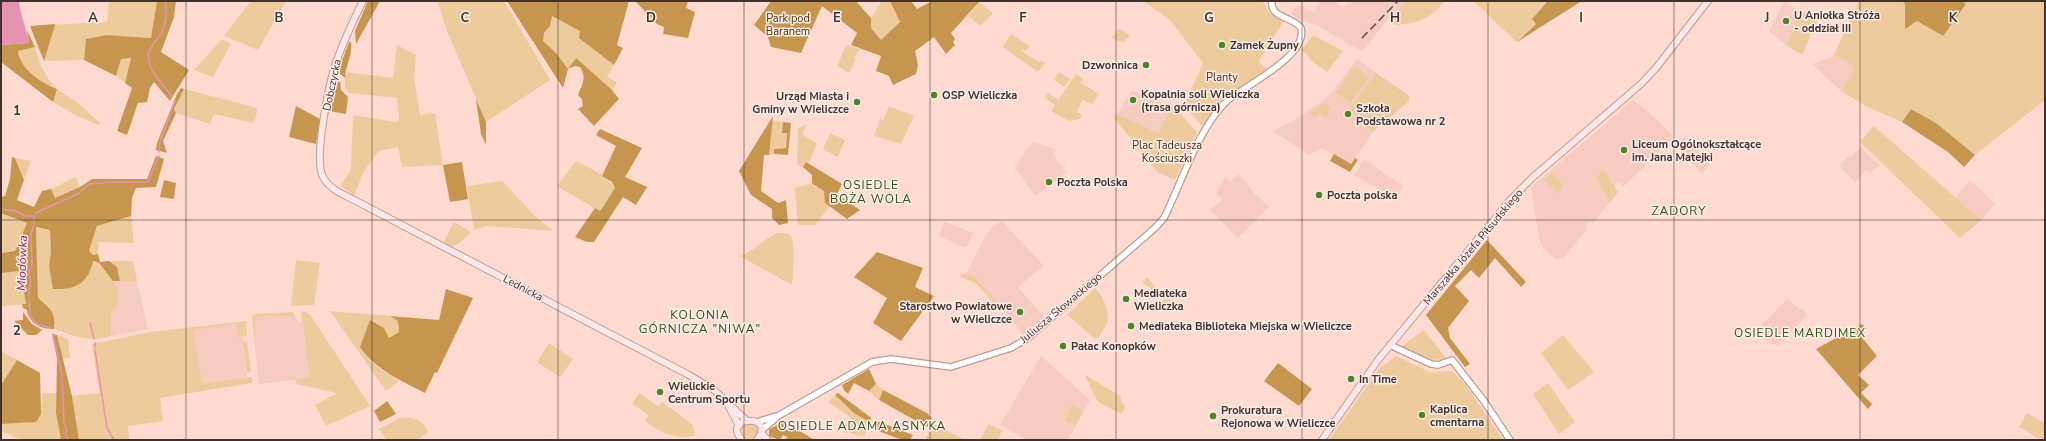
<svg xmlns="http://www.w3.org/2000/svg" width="2046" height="441" viewBox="0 0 2046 441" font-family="'Nunito Sans',sans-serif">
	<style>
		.built { fill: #f7cbbf }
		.green { fill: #edcb9c }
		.forest { fill: #c6964e }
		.water { fill: #e693b2 }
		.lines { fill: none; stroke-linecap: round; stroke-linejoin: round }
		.stream { stroke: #e693b2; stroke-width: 1.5 }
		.tertiary-casing { stroke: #bf9d94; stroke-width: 8 }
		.secondary-casing { stroke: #bf9d94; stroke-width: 8 }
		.tertiary { stroke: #fff; stroke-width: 5.5 }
		.secondary { stroke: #fee7e8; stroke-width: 6 }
		.rail { stroke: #5b4a45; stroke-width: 1.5; stroke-dasharray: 8 4; stroke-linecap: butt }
		.grid { fill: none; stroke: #3f312d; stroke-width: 1; stroke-opacity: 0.55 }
		.poi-dot { fill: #4c8725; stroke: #fcede9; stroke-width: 1.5 }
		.labels { text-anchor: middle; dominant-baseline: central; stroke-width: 3; stroke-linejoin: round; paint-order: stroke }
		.poi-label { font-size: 11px; font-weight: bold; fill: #3f312d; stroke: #fcede9; text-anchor: start }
		.park-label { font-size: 11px; fill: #442f10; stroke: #fcede9 }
		.street-label { font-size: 11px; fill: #3f312d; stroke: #fcede9 }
		.neighbourhood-label { font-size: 12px; letter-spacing: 1px; fill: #2b5113; stroke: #fcede9 }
		.water-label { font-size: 12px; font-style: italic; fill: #822250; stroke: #fcede9 }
		.grid-label { font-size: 13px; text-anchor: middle; font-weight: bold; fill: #3f312d; stroke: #fcede9; stroke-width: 3; stroke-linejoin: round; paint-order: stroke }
	</style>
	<rect width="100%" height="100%" fill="#fedad0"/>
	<path class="built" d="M1320,1H1334L1343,8L1350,1H1408L1388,18L1365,49L1361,51L1315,24L1308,23L1290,14L1298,5L1314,12Z
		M1784,2L1802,12L1786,45L1769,31Z
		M1833,57L1844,58L1855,69L1841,91L1812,64Z
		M1357,59L1409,96V101L1375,129L1351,164L1322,148L1309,155L1273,131L1291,122L1328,97Z
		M1132,91L1171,107L1160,133L1117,114Z
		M1633,100L1654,117L1673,136L1672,138L1653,157L1651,156L1648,159L1649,162L1623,187L1619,182L1615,185L1613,187L1618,192L1593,223L1588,222L1586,225L1587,229L1563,259L1560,257L1558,261L1543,247L1539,238L1531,187Z
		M1684,138L1710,164L1702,173L1675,145Z
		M1033,141L1056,150L1053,154L1066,173L1035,196L1015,167Z
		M1861,147L1879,165L1870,174L1866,170L1855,182L1839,166L1848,156L1850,158Z
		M1364,159L1403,186L1396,198L1354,175Z
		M1239,174L1254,193L1269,207L1238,238L1210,210L1222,200L1217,193L1225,177L1230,182Z
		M1970,180L1995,204L1981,220L1955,198Z
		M1002,221L1044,266L1018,287L1046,319L1025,337L999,304L996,306L976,283L960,277L961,274L967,272L986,235L993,226Z
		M944,222L974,233L966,248L939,236Z
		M113,281H137L148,329L111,336V312L116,309L118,295Z
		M1787,299L1800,309L1802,308L1807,315L1778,346L1753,334Z
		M295,316L296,322H303L309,378L260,384L256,356L255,320L257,317Z
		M237,324L238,337H243L247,378L202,383L193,329Z
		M1041,356L1090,400L1068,440H1027L1000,425Z"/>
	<path class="green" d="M109,1H157L151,38L106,35L86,39L84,60L44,61L30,26L107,22Z
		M251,1H286L258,50L224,36Z
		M437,1H504L550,80L486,122L447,31Z
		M507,1H625L587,43L614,65L607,76L617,83L612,90L576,59L568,69L557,54L543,41H532Z
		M882,1H890L900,22L881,40L871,28V18Z
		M1147,1H1263L1269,13L1284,21L1258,62L1269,70L1228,96L1204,125H1201L1186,108V102L1203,63L1171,21L1146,3Z
		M1408,1H1445C1430,19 1419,23 1396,25L1388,18Z
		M1473,1H1548L1532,19L1536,23L1517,42Z
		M1859,1H1902L1905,4L1906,28L1917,21L1943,36L1965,4L1962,1H2045V100L1975,155L1936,123L1911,109L1902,122L1866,106L1841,91L1855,69L1844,58L1833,57Z
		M979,2L993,13L981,26L968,16Z
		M1802,12L1819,17L1802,55L1786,45Z
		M1119,29L1130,35L1124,42L1117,41L1112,37Z
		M1011,34L1030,46L1026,51L1023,49L1022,51L1039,62L1041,60L1045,63L1038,72L1003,47Z
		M1315,36L1343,51L1327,72L1309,59L1310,58L1301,50L1312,37Z
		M222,39L231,44L213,77L194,70Z
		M397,45L416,55L414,77L420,115L435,113L443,165L402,167L398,147L379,151L364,171L354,196L340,186L351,170L353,115L396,122L399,120L397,98L349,93L345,88V72L393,78Z
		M846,45L860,49L854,58L856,59L849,73L837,66Z
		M35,47L40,64L49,80L57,89L78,103L100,123L99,125L75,115L53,102L57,89C41,83 20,69 18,51Z
		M121,58H131L125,83L116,76Z
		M1355,66L1369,77L1350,103L1336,92Z
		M1059,72L1070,79L1064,87L1054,80Z
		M1376,73L1409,96V101L1373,132L1361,124L1365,119L1350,109Z
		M1076,74L1083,79L1080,82L1099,94L1093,104L1082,100L1077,112L1082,115L1080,119L1069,121L1051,111L1055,105L1045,98L1048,93L1058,100Z
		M184,89L258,108L254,123L214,114L210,124L176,113L174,109Z
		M1325,103L1331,107L1326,117L1320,112L1316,118L1309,113Z
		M889,106L914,116L901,144L874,136L880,119L883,120Z
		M1171,107L1177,109L1197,133L1175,180L1157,172L1114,118L1117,114L1159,133Z
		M772,121L783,122L782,132L787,133L785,148L774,149V154L769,155Z
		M807,124L802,134L817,144L808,164L806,162L803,167L797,164L798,128Z
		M1874,126L1981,220L1960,238L1860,142Z
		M830,133L845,140L838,157L823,149Z
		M15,158L31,161L24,180Z
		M576,161C589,168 607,175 615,188L599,211L557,186Z
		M1604,171L1618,192L1610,202L1596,177Z
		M1553,173L1564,186L1557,193L1544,180Z
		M75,177L80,187L55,198L51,189Z
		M502,181L537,218L553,231L487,226L474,230L467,186Z
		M812,183L824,191L825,203L830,206L815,225H798L795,188Z
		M1,213L27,223L15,251L1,253Z
		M131,216L134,243L99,242L98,254L93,255L89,251L97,226Z
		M454,222L471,232L461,242L451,247L443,243Z
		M36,227L50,230L51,252L49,266L92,261C104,265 118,283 118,296C118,300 116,305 116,309L111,312V336C88,343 75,336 54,329C56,313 50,307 38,298Z
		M778,233H787L792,237L794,257L792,285L740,256C756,251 763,238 778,233Z
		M296,260L320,263L314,305L291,306Z
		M109,261H133L137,281H120L117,267Z
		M20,271L26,304L1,306V273Z
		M961,274L974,277L999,304L996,306L976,283L960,277Z
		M1147,277L1166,300L1171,299L1169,304H1162L1161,302L1165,300L1142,282Z
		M1095,288C1103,296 1112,314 1106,325C1104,330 1100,334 1098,338H1094L1067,315Z
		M303,311L309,313L370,406L326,426L315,405L337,393L297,384L295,380L309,377L303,322H302L301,312Z
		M330,311L390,316L398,321L399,332L389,338L368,359L383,371L400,380L386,391Z
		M293,312L298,322H296L295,316L258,317L255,320L256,356L260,384H259L252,316L256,314Z
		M246,321L247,336L238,337L236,324L193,330L202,383L252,377V383L160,398L163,421L128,426L129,440H79L72,396L99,393L92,344L151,332Z
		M1424,330L1446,358C1429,364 1416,354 1401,347Z
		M57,335L68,339L70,358L62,359Z
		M1563,335L1594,372L1568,390L1541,353Z
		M247,341L251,372L247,373L243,342Z
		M549,343L573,359L560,377L537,362Z
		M1,351L17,360L1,385Z
		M1396,356L1430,372L1452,371L1466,385L1503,440H1329L1381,366H1383Z
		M1084,374L1120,396L1125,408L1121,414L1098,402Z
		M1548,383L1575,422L1559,434L1533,394Z
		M876,384L883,390L879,400L869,391Z
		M42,393H57L56,413L61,440H22L1,431L2,424L28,423L41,414Z
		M639,393L659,407L662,402L693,425L695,435C676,441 661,433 645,421L649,415L632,404Z
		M835,395L854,413L868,422L870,418L843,396L871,417V423L864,436L859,437L860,432L858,437L848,431L846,434L840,423L847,424L852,415L850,417L828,402Z
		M1073,405L1083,411L1075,425L1065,420Z
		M2027,413L2043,422L2045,419V440H2041L2019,427Z
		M400,418C414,417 423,419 428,432L417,440H387L379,429Z
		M742 431a8 8 0 1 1 16 0a8 8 0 1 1-16 0Z
		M934,424L965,440H929L926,438Z
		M988,424L1002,430L998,440H980Z"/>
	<path class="forest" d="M157,1H176L174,17L161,52L189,70L170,101L154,82L150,88L147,102L138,103L127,135L117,131L132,88L125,83L131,58L121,59L116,76L84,60L86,39L106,35L151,38Z
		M368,1H380L356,44L355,31Z
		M507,1H629L617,45L623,48L614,65L579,38L580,31L552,16L550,26L544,33L543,41L557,54L568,69L576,58L612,90L619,99L594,126L578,109L583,106L582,99L578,95C582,85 587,77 580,67L575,66L568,69L563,88Z
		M635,1H688L686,8L695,12L688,38L663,34L664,27L657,24Z
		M771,1H856L871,18V28L881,40L900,22L890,1H911L917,9L932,1L979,2L951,33L955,39L953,42L955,45L946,54L934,37L915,51L918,65L916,74L893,85L889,76L876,71L881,56L851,45L857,33L822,6L801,53L771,47L768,37L754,25Z
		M1548,1H1582L1517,42L1536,24L1532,19Z
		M1902,1H1962L1966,4L1943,36L1917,21L1905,29V4Z
		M55,24V25L44,61L30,26Z
		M27,30L35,47L18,51C20,69 41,83 57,89L53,102L1,62V45L29,43Z
		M349,42H351C353,56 345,66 345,78L338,72Z
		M335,77L340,80L341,90L348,97L346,114L329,111Z
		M181,88L184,89L174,109L176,113L163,141L167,153L156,150L157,143L177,94Z
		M476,99L486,122V145L481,134Z
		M296,106L320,119L316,144L289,137Z
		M1911,109L1936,123L1975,155L1964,167L1948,152L1902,122Z
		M773,116L769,155H764L761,191L778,203L786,200L788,223L779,225L772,218V209L751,195L739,171Z
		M783,122L791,123L788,155L774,154V149L786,148L787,133H782Z
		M600,129L642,148L625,177L647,187L636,205L623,197L594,242H587L575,237L595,208L600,211L615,188L612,182L602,176L616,146L596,135Z
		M1334,154L1351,164L1355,158L1358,160L1350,172L1330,161Z
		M156,156L164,159L156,187L136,188L132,198L131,216L97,226L89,251L93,255L98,254L100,262L109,261L117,267L120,281H113L99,263L93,261C88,284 75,290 53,289L49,266L51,252L50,230L36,227L38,298C50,308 56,312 54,329C41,329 29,324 27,310L23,308L22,304H26L20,271L1,273V253L15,251L27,223L1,213V197L5,196L10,179L12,157L15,158L24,180L17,200L34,207L42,191L51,189L55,198L80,187L92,179H147Z
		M462,162L468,199L450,202L443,165Z
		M806,162L842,184L837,194L860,210L847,219L825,203L824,191L812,183V175L803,167Z
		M164,180L176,183L174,199L160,197Z
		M1487,240L1526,282L1521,287L1495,258L1479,278L1471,270L1455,286L1469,301L1448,328L1450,338L1470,364L1465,367L1426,315Z
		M877,252L923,268L915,287L934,296L901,341L873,323L887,298L854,277Z
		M446,289L473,298L437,373L435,372L425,393C400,380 376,370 360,347L370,320L384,328L389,338L399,332L398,321L390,316L439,320Z
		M23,312L32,324L42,330L36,335H28L14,321L23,320Z
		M1862,324L1867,328L1860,335L1877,356L1858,375L1869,385L1861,393L1872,404L1868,409L1816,349Z
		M52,334L57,335L72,396L79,440H61L56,413L57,358Z
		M17,360L40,373L41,414L36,422L2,424L1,430V385Z
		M1278,363L1312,389L1299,406L1264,381Z
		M869,369L876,384L869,391L854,383L848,394L844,390L842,385Z
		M883,390L927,413L932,419L927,427L879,400Z
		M838,393L871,418L869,422L854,413L835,395Z
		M387,401L396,414L380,422L374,411Z
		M784,422L815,440H786L787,437L783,435L780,440L769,436V429Z
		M875,422H880L913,435L910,440H902L873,429Z"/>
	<path class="water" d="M1,1H19C20,15 27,28 29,43L1,45Z"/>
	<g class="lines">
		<path class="stream" d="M165,1C167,11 166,23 162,32C154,46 143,50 151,68C156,78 165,87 171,96
			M159,152L160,142L175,101
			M1,209L16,211L25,216H35
			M90,323L94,339
			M50,328L37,324L30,317L29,289L31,281L29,273L32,265L31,234L34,224L33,220L36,213L79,193L89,184L110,182H148L159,156
			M53,334L62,375L64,424L66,426V434L68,440
			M95,343V347
			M95,350L107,428L114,440"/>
		<defs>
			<path id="tertiary" d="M1390,345L1431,364L1438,365L1452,360L1484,401L1510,440
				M757,422L776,416
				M761,431L778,416L872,362L891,359L951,367L1011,348L1028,338L1155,228L1164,218C1182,182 1199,126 1228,100C1246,85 1308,56 1301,28C1294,17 1269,18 1272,1"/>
			<path id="secondary" d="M363,1C354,19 345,38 338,57C330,78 313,158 323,177C329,189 343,194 354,200L689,375L714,390L746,420
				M728,405L739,426
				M761,433L768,440
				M742,440C720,415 779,414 757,440
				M1322,440L1378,360L1510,200L1532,178L1641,84L1656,68L1708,1"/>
		</defs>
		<use href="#tertiary" class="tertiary-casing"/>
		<use href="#secondary" class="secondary-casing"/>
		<use href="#tertiary" class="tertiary"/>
		<use href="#secondary" class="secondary"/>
		<path class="rail" d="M1362,38L1398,1"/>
	</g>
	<path class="grid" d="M186,1V440M372,1V440M558,1V440M744,1V440M930,1V440M1116,1V440M1302,1V440M1488,1V440M1674,1V440M1860,1V440M1,220H2045"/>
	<g class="poi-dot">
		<circle cx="1786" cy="21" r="4"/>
		<circle cx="1222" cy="45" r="4"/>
		<circle cx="1146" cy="65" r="4"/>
		<circle cx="934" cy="95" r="4"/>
		<circle cx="1133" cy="100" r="4"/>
		<circle cx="857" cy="102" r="4"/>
		<circle cx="1348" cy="114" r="4"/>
		<circle cx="1624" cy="150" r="4"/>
		<circle cx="1049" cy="182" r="4"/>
		<circle cx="1319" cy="195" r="4"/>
		<circle cx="1126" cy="299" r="4"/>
		<circle cx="1020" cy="312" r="4"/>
		<circle cx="1131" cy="326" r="4"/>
		<circle cx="1063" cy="346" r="4"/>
		<circle cx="1351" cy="379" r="4"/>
		<circle cx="660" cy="392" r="4"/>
		<circle cx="1422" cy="415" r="4"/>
		<circle cx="1213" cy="416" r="4"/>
	</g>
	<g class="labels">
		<g class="poi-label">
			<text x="1794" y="15">U Aniołka Stróża<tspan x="1794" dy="13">- oddział III</tspan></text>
			<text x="1230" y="45">Zamek Żupny</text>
			<text x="1138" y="65" text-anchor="end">Dzwonnica</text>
			<text x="1141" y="94">Kopalnia soli Wieliczka<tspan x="1141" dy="13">(trasa górnicza)</tspan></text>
			<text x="942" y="95">OSP Wieliczka</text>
			<text x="849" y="96" text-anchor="end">Urząd Miasta i<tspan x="849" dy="13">Gminy w Wieliczce</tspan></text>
			<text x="1356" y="108">Szkoła<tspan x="1356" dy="13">Podstawowa nr 2</tspan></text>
			<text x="1632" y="144">Liceum Ogólnokształcące<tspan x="1632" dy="13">im. Jana Matejki</tspan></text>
			<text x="1057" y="182">Poczta Polska</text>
			<text x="1327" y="195">Poczta polska</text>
			<text x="1134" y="293">Mediateka<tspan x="1134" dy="13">Wieliczka</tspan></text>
			<text x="1012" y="306" text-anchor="end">Starostwo Powiatowe<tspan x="1012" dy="13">w Wieliczce</tspan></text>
			<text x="1139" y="326">Mediateka Biblioteka Miejska w Wieliczce</text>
			<text x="1071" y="346">Pałac Konopków</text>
			<text x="1359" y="379">In Time</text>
			<text x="668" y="386">Wielickie<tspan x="668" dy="13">Centrum Sportu</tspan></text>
			<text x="1430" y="409">Kaplica<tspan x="1430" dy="13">cmentarna</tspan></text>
			<text x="1221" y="410">Prokuratura<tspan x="1221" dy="13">Rejonowa w Wieliczce</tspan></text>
		</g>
		<g class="park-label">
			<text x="788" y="18">Park pod<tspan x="788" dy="13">Baranem</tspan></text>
			<text x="1222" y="77">Planty</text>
			<text x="1167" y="145">Plac Tadeusza<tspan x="1167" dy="13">Kościuszki</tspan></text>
		</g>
		<g class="street-label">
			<text transform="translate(332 85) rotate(-78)">Dobczycka</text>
			<text transform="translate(1473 247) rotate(-50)">Marszałka Józefa Piłsudskiego</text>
			<text transform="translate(523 288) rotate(28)">Lednicka</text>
			<text transform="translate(1061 308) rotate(-40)">Juliusza Słowackiego</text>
		</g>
		<g class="neighbourhood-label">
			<text x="871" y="185">OSIEDLE<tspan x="871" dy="14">BOŻA WOLA</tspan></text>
			<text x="1679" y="211">ZADORY</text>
			<text x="700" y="315">KOLONIA<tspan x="700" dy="14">GÓRNICZA "NIWA"</tspan></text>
			<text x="1800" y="333">OSIEDLE MARDIMEX</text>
			<text x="862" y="426">OSIEDLE ADAMA ASNYKA</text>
		</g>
		<g class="water-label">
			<text transform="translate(22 263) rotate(-88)">Miodówka</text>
		</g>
	</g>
	<g class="grid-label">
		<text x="93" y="22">A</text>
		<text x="279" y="22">B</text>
		<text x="465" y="22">C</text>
		<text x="651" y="22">D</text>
		<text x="837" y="22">E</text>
		<text x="1023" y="22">F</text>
		<text x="1209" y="22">G</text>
		<text x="1395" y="22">H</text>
		<text x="1581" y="22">I</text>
		<text x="1767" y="22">J</text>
		<text x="1953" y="22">K</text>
		<text x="17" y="115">1</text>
		<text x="17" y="335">2</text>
	</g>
	<rect width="2046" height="441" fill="none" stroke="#3f312d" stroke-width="4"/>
</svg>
